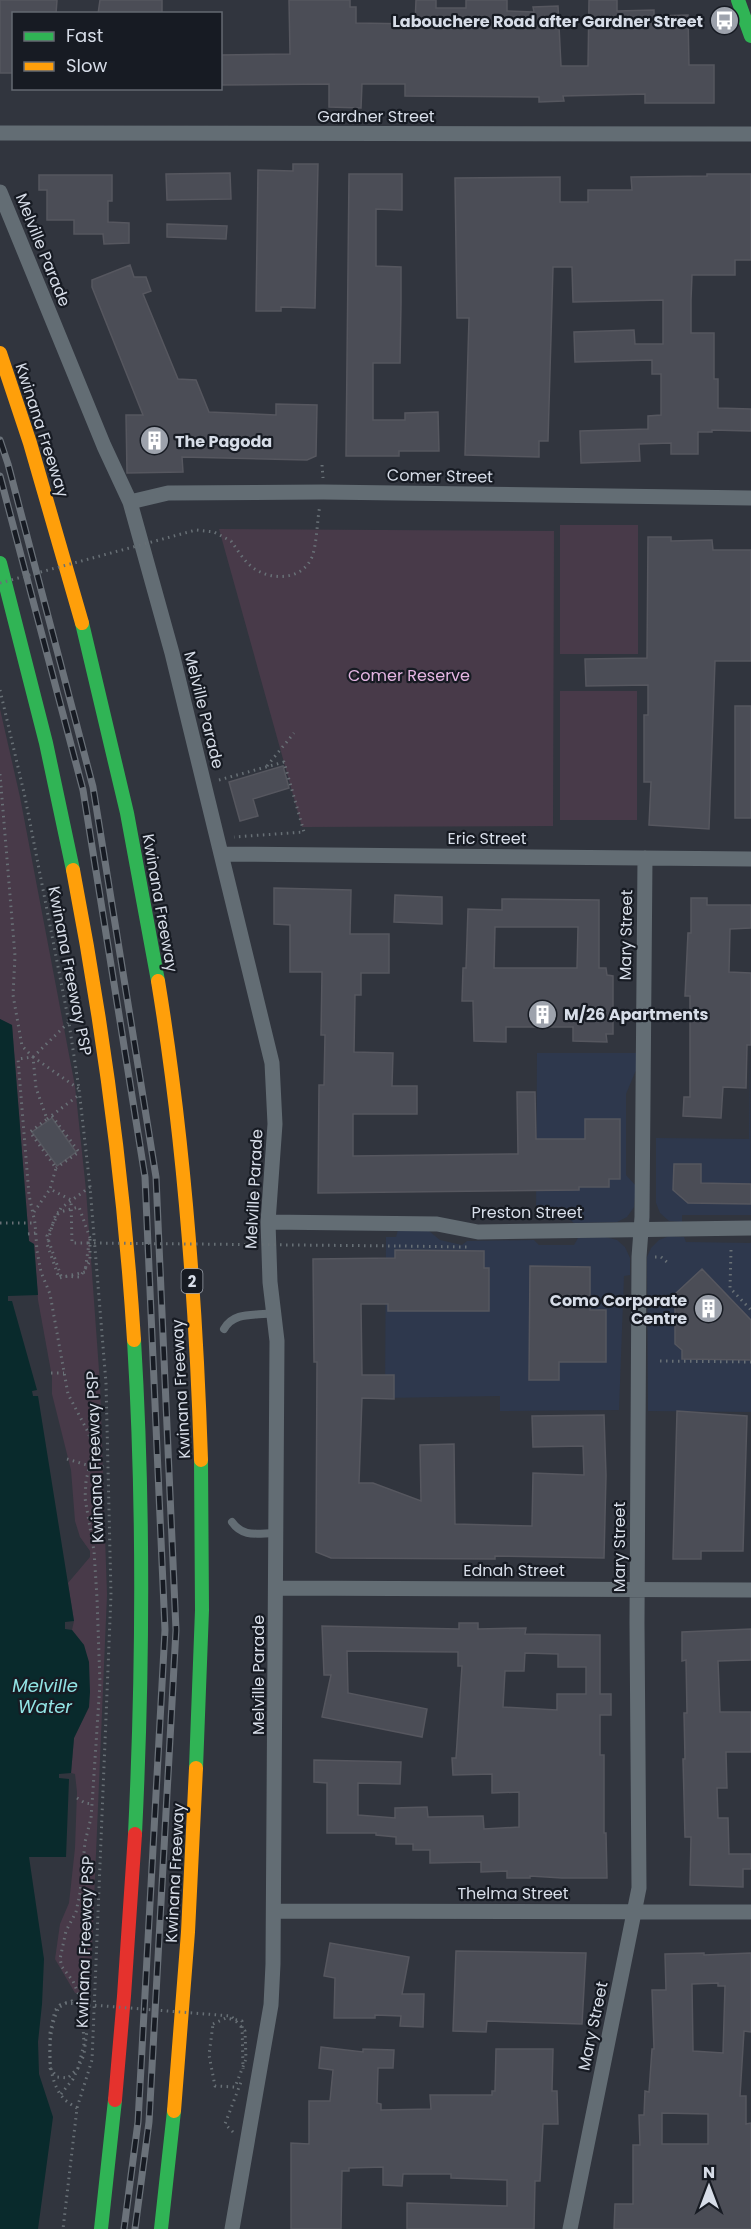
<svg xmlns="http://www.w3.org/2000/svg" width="751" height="2229" viewBox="0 0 751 2229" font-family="Poppins,sans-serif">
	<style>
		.built { fill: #2e384d }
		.green { fill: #483a49 }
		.water { fill: #092a2c }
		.building { fill: #4b4d56; stroke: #56575f; stroke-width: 1.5; fill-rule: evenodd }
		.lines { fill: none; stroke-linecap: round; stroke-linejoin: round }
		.path { stroke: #687076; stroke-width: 3; stroke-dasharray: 1.5 4.5; stroke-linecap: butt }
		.lane { stroke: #636d74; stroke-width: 8 }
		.street { stroke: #636d74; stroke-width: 15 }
		.fast { stroke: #30b455; stroke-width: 14 }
		.slow { stroke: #ff9f0a; stroke-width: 14 }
		.jam { stroke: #e5322d; stroke-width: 14 }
		.rail-casing { stroke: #6b727a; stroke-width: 7 }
		.rail { stroke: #171b23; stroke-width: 4.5; stroke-dasharray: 14; stroke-linecap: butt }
		.path-bridge { stroke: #687076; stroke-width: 3; stroke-dasharray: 1.5 4.5; stroke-linecap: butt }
		.labels { text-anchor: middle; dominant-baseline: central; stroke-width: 4.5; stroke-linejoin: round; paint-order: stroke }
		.shield { fill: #171b23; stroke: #9da3ad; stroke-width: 1.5 }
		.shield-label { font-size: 15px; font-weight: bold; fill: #d7dde8 }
		.poi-label { font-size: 16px; font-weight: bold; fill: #d7dde8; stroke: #171b23; text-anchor: end }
		.street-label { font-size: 16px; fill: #d7dde8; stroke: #171b23 }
		.park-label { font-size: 16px; fill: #e4b5e2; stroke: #171b23 }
		.water-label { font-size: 18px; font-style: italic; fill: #92e4e5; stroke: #171b23 }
	</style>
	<rect width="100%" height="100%" fill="#31353e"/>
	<path class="built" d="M537,1053H636V1070L626,1094V1175L636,1186L634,1207L627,1217L617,1222L574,1223L569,1219H536Z
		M750,1054L751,1215H682V1222L669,1221L660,1213L656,1203V1138L749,1139Z
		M398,1230L429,1231L440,1240L462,1245L467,1241L534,1240L539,1245H574L578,1238L606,1237L617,1240L625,1247L630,1258V1275L624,1276L619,1410L500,1411V1396L385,1398L386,1237H396Z
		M669,1236L684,1237L686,1242L751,1243V1412L648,1411L647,1257L651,1248L659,1240Z"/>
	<path class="green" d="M560,525H638V654H560Z
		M219,529L554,531L553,826L302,827Z
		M560,691H637V820H560Z
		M0,709L20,797L75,1086L86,1190L100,1384L107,1595L90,1995L75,1993L55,1959L60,1924L69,1903L75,1848L77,1792L75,1774L71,1773L74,1738L89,1707L84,1645L72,1630L74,1621L68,1583L90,1557V1551L80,1537L75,1521L71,1470L52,1394V1377L38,1300L34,1244L29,1241L12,1025L0,1019Z"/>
	<path class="water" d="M0,1019L12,1025L29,1241L34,1244L38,1295L8,1296V1301H12L37,1390L32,1391L33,1396H38L74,1621L65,1622V1629L72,1630L84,1645L89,1662L90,1692L89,1707L74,1738L71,1773L59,1774V1778L69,1779L66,1857H29L44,1959L42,2004L38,2042L39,2074L53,2117L38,2229H0Z"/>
	<path class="building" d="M0,0H57L56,14H14V73H0Z
		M100,0H162V14H98Z
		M289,0H350V7H356V23L415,24L416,0H436V8H466V0H507V11L534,12L533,7L558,6L561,66H588L589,0H617V11L654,10V16L688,15L689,65H714V103H645V94L563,96L564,101L539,102V97L405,96V84H362L361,108L329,107V84L220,85V55L290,54Z
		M293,164H318L315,308L281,307V311H256L258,170L293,171Z
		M230,173L231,199L167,200L166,174Z
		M349,174H402V210L376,209V266L401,267V303L400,363H373V420H405V413L438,412L439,451H399V456H346Z
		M707,174H751V260H735V275H692L691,300V333H714V379H718V408L751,409V431L712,430V432H698V454H671V443L639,444L640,461L581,463L580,431L648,429V416L661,415V374H652V360L575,362L574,332L634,330L635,344H663V300L573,302L572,267H553L548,441H539V457L465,455L469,318H457L455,178L560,177V202H588V190H632L631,177L707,176Z
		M39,175H112V201H108V222L129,223V243L104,244L103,234H74V220H47V190H39Z
		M167,224L227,226L226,239L167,237Z
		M130,265L134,277H146L151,291L143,294L178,379L196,380L209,412L276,415V404L317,405L316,456L307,460L182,457L183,472L127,473L126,415H143L92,287V280Z
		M648,537H671V541L712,540L713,550H751V661H715L709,829L649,825L651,782H644V715H648V685L586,686L585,659L647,658Z
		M735,706H751V818H735Z
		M283,766L289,788L253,799L258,816L240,821L229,782Z
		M274,888L351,890L350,934H389V973H361V995H355L354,1052L393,1053L392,1086H417V1114H353V1156L518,1154L517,1092H535L536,1139H585V1119H620V1179H609V1187H579V1190L318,1193L319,1085H324L325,1035H321L322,972H290V925L274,924Z
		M395,895L442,897V924L394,922Z
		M691,898H707V905H751V928L730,929L729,972L751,973V1045H747L746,1088L723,1087L721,1118L683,1116L684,1097H690V996H685L688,933H691Z
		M502,899L599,900V968H606L607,975L613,976V1034H606L607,1042L573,1041V1027H506V1042L474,1041L473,1001H462L463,968H466L468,909L502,910ZM495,927H578L577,968H494Z
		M52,1118L76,1152L57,1166L32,1132Z
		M674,1164H701V1183L751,1184V1204L688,1203L673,1190Z
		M395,1250L484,1251V1268H489V1311H388V1304H361L362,1375H394V1399L362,1398L359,1483H373L421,1501L420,1445L454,1444L455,1524L532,1526L533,1473L584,1475L583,1446L533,1447L532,1416L604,1415L606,1475L604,1558L495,1556V1559L331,1558L316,1552L317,1362H314L313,1259L395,1258Z
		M530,1266L590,1267V1310H606V1362H559V1380H529Z
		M702,1269L751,1320V1360L682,1359V1350L675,1344V1294Z
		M677,1411L747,1416L743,1551H701V1559H673Z
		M459,1623H478V1629L526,1628L525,1634L600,1635V1694H611V1715H600V1755H604V1833H606L607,1878H562L530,1876V1878H507V1871L481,1872V1862L430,1863V1850H413V1844H396V1837L376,1835V1833H327V1783L314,1782V1760L401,1762L400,1784L358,1783V1815L395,1818V1808L427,1807L428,1817L483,1816L484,1829L519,1827V1792L492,1793V1774L453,1775L452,1758H456L462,1666H458V1652L347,1651L348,1693L427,1709L422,1737L322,1717L331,1675H324L322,1626L459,1629ZM525,1653L558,1654V1667H586V1694H557V1710L503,1707L505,1671H524Z
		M751,1629V1660L718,1661L720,1712H751V1752H726L727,1788H717L718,1818H728L729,1854H751V1869H743V1887L690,1885L691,1837H685L683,1759H685L684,1713H687L686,1660L682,1661V1632Z
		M330,1943L409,1957L402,1994H424L423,2027L400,2026L401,2016L375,2015V2018H334L335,1978L324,1976Z
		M456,1951L586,1953L582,2024L487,2021L486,2032L453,2031Z
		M704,1953V1955L751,1953V2032L744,2031L740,2096H746V2124L751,2123V2229H614L615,2204H633V2145H640L639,2115H644L645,2091L649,2092L652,2049H654L652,1990H666L665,1954ZM718,1983V1986H725L723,2053L693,2051L692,1984ZM662,2113L708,2114V2144H662Z
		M321,2047L363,2052V2049L394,2050L393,2068H378L377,2103L381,2104V2110L431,2109L430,2095H492V2091H495L496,2049H553L552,2091H557L558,2124H543L540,2181H535L534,2229H407V2203L507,2206V2180L451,2178V2174H403L402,2186L383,2185V2167L349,2168V2171H342L341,2229H291V2143L309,2144V2101H330L333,2070L319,2068Z"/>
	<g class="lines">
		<path class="path" d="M322,465L323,478
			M231,541C237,549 243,560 252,567C270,581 302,581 312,557C317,544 317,520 320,505
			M0,690L25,797L69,1023L79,1089L90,1187L106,1383L111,1595L92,2060L77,2108L63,2229
			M267,766L294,733
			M0,774L15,956L13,995L22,1046L33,1057L36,1088L47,1119L30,1132L56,1168L50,1189L71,1200L72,1243H89
			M219,780L284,762L304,832L234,837
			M33,1057L68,1023
			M52,1116L79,1152L56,1168
			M47,1119L79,1095
			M90,1187L61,1208L47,1236L61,1276L80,1277L90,1261V1238
			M34,1212L50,1189
			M0,1223H35
			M28,1234L36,1233
			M399,1246L467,1247
			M731,1250L730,1288L751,1310
			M655,1257H661L668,1263
			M660,1361L751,1362
			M51,1373H64
			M67,1459L90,1466L108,1467
			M77,1798L85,1803L92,1804
			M213,2024L226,2018L242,2021L243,2069
			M61,2094L73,2079L84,2055L87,2030L81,2000L73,1981L62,1967L60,1959L66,1931L76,1912L80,1893L85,1842L91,1818L93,1790L100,1683L97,1598L94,1551L85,1498L86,1481L92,1455V1443L88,1432L68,1394L50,1294L41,1272L37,1251L35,1223L29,1195L18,1059L33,1057L79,1089
			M77,2108C73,2106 69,2103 65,2100C44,2079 47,2029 60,2005L72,2001L82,2008
			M233,2132L225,2124L241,2082"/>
		<path class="lane" d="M224,1329C234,1311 255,1316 273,1313
			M232,1522C243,1538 258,1533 275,1533"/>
		<path class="street" d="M0,133L751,134
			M0,192L104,446L130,502L172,653L272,1063L275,1124L268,1222L270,1282L277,1341L273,1964L271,2005L232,2229
			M130,502L168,493L323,492L751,498
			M222,854L751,859
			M268,1222L437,1224L478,1232L751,1228
			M276,1588L751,1590
			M274,1911L751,1912
			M570,2229L639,1888L637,1623L639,1257L642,1217L645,858"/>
		<path class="fast" d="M738,0L751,36
			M0,563L46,743L73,870
			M82,623L127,813L158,981
			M134,1340C144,1505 143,1670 135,1834
			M196,1768L202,1610L201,1460
			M101,2229L115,2100
			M161,2229L174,2111"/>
		<path class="slow" d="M0,353L30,443L82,623
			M73,870C103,1025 124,1182 134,1340
			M158,981C184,1139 196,1300 201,1460
			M174,2111L188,1932L196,1768"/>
		<path class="jam" d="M115,2100L124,1996L135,1834"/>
		<defs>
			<path id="rail" d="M0,440L8,464L93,787L156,1177L176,1630L149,2122L135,2229
				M0,476L83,790L145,1177L165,1630L138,2122L124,2229"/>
		</defs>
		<use href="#rail" class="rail-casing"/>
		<use href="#rail" class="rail"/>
		<path class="path-bridge" d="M0,583L196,530L214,532L231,541
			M90,1238L79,1207L56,1213L47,1244L59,1278L85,1272L89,1243L399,1246
			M82,2008L84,2044L78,2068L68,2078L57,2077L50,2068V2033L55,2010L66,2003L231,2016L245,2031L246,2059L235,2087L215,2086L209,2055L213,2024"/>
	</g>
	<defs>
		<symbol id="bus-disc" viewBox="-11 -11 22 22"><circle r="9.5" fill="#9da2ac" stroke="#171b23"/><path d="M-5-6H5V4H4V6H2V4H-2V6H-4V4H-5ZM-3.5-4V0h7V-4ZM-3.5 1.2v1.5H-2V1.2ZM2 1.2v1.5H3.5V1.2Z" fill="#fff"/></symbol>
		<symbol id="building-disc" viewBox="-11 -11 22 22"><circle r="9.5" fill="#9da2ac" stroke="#171b23"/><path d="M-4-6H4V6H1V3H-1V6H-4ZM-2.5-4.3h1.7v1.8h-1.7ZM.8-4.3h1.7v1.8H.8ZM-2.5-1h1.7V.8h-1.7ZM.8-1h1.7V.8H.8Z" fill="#fff"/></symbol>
	</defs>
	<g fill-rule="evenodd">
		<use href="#bus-disc" x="708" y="4" width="33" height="33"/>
		<use href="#building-disc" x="138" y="424" width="33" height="33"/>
		<use href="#building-disc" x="526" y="998" width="33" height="33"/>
		<use href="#building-disc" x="692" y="1292" width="33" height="33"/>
	</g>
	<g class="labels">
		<rect class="shield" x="181.5" y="1269" width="21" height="24" rx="4.5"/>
		<g class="shield-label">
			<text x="192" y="1281">2</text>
		</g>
		<g class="poi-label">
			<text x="703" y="21">Labouchere Road after Gardner Street</text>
			<text x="175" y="441" text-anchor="start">The Pagoda</text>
			<text x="564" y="1014" text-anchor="start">M/26 Apartments</text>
			<text x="687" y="1300">Como Corporate<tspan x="687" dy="18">Centre</tspan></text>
		</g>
		<g class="street-label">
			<text x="376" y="116">Gardner Street</text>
			<text transform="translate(43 250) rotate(68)">Melville Parade</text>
			<text transform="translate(42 430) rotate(72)">Kwinana Freeway</text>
			<text transform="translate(440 476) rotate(1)">Comer Street</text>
			<text transform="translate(204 710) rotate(76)">Melville Parade</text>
			<text x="487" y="838">Eric Street</text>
			<text transform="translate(160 903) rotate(80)">Kwinana Freeway</text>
			<text transform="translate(626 935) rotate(-89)">Mary Street</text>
			<text transform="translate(70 971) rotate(79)">Kwinana Freeway PSP</text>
			<text transform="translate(254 1189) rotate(-87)">Melville Parade</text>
			<text x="527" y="1212">Preston Street</text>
			<text transform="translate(181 1389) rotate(-93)">Kwinana Freeway</text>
			<text transform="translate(95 1457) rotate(-92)">Kwinana Freeway PSP</text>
			<text transform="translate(619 1547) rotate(-90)">Mary Street</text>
			<text x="514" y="1570">Ednah Street</text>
			<text transform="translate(258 1675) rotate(-90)">Melville Parade</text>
			<text transform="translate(175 1873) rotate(-87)">Kwinana Freeway</text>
			<text x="513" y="1893">Thelma Street</text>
			<text transform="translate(85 1942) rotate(-88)">Kwinana Freeway PSP</text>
			<text transform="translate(593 2026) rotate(-78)">Mary Street</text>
		</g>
		<g class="park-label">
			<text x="409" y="675">Comer Reserve</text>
		</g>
		<g class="water-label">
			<text x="45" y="1685">Melville<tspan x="45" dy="21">Water</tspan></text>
		</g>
	</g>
	<rect x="12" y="12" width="210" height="78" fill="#171b23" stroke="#646972" stroke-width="1.5"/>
	<rect x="24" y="32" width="30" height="9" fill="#30b455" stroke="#646972" stroke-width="1.5"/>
	<text x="66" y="42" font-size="18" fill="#d7dde8">Fast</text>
	<rect x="24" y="62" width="30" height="9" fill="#ff9f0a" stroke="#646972" stroke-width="1.5"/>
	<text x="66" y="72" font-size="18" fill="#d7dde8">Slow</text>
	<g transform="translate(709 2187)" stroke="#171b23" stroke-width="4.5" paint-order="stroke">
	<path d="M0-4.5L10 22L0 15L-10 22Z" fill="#d7dde8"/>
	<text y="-9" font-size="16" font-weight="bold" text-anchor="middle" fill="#d7dde8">N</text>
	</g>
</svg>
